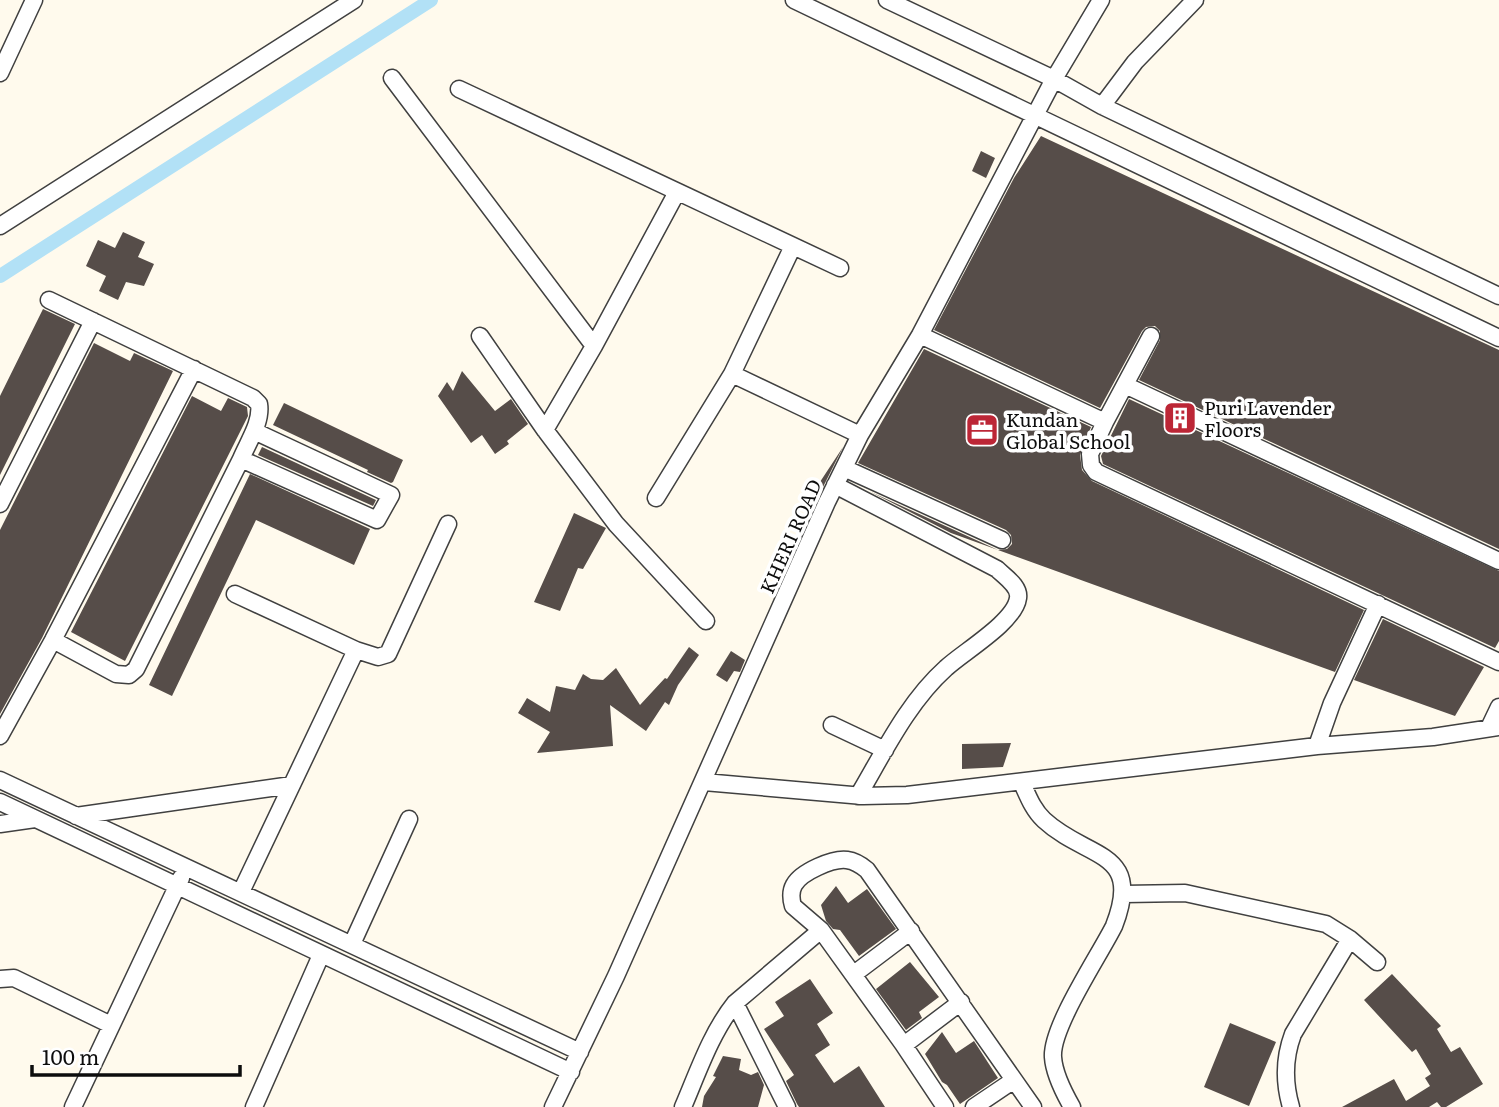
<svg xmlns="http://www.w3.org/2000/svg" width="1499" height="1107" viewBox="0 0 1499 1107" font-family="Literata,serif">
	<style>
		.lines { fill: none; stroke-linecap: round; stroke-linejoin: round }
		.canal { stroke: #b2e1f6; stroke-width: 14 }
		.building { fill: #564d49 }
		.minor-casing { stroke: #404040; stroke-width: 19 }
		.minor { stroke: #fff; stroke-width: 16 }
		.labels { text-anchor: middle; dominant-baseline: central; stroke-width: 7; stroke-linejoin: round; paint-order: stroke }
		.poi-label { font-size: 19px; fill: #0d0d0d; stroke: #fff; text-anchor: start }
		.street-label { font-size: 19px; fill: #0d0d0d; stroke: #fff }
	</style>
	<rect width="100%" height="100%" fill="#fffaed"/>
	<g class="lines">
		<path class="canal" d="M0,276L431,0"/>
	</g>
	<path class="building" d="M1041,136L1499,350V549L1139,380L1160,340V331L1155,326L1146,327L1142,331L1100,408L934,330L1014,178Z
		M981,151L995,158L986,178L972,171Z
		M123,232L145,242L138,257L154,264L144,286L126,282L118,300L99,291L106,276L86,266L98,240L115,248Z
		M43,309L75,324L0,475V396Z
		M94,343L130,361L134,353L173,371L42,638L0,714V530Z
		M924,349L1091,427L1080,455L1082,470L1092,481L1364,610L1335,672L951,533L871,492L998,550L1007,549L1012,544L1011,535L1006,530L858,463Z
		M462,371L495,411L511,399L528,424L507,441L509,444L495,454L482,435L471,443L438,396L447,382L453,391Z
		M192,396L221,411L228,398L247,407L248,416L125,661L71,632Z
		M1129,399L1499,571V641L1495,648L1103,464L1101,456Z
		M284,403L403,460L393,482L391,483L367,472L368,470L273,425Z
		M262,447L376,500L373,506L258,455Z
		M843,447L823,487L818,485Z
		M250,474L370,529L354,565L256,520L172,696L149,685Z
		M574,513L606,528L583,569L578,568L560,611L534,602Z
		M1383,619L1484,667L1455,716L1354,680Z
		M689,647L699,655L678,685L669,705L665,702L646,731L610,705L613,746L537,753L550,732L518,713L527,698L550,712L556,686L575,690L583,674L591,679L603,680L616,668L640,705L665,678L667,679Z
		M731,651L745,660L740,672L734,671L727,682L716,675Z
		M1011,743L1003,767L962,769V744Z
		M836,886L848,903L867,889L896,929L859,956L840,930L833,929L826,921L821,905Z
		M910,962L939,997L919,1012L922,1018L906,1030L876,989Z
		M1392,974L1441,1026L1437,1029L1451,1052L1460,1047L1483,1084L1446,1107H1441L1437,1102L1429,1107H1342L1394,1079L1406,1101L1430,1086L1425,1078L1431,1074L1416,1049L1412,1052L1364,1000Z
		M810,979L833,1013L817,1024L830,1045L815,1055L834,1083L859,1066L885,1107H799L797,1104L786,1081L794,1075L764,1029L784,1016L775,1002Z
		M1230,1023L1276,1042L1249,1106L1204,1087Z
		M942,1032L956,1053L974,1041L998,1078L960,1104L947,1085L942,1082L925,1054Z
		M723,1056L741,1059L739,1070L751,1075L758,1072L764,1085L758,1107H702L704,1096L716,1077L713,1076Z"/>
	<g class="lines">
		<defs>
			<path id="minor" d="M794,0L1499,338
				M887,0L1054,79L1102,106L1499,296
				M0,73L34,0
				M392,78L594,346
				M459,89L840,268
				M1102,106L1135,62L1195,0
				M0,226L354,0
				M49,300L253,398L259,404C262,422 248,442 241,459L136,669L129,675L116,674L53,640
				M920,335L1105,422
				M480,336L545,430L616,524L706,621
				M1151,336L1105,422L1090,454L1091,465L1096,472L1499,662
				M732,374L860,435
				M1125,385L1499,561
				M545,430L594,346L677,192
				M241,459L377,520L391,495L254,431
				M844,468L1002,540
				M835,485L997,569C1005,577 1020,586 1018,598C1015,622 963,652 946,668C908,702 884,752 858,796
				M656,498L732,374L793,246
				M0,504L93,321
				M235,594L356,650L241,892
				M356,650L378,657L388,654L448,524
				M832,725L885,750
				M1489,728L1499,707
				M0,736L53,640L194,369
				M1317,746L1332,703L1378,604
				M0,780L580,1052
				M704,782L863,796L907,795L1317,746L1433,737L1499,727
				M1022,783C1028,796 1033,810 1044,820C1087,860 1144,849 1114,926C1099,956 1051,1027 1053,1057C1054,1073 1064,1093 1072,1107
				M0,802L571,1072
				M76,816L292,785
				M0,824L35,819
				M1124,894L1185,893L1326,924L1350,939L1377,962
				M352,944L409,819
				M854,974L911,931
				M0,979L14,978L111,1025
				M735,1003L787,1107
				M904,1045L961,1002
				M73,1107L181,878
				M254,1107L321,955
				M553,1107L616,976L827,502L860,435L920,335L1054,79L1101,0
				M683,1107C698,1072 711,1033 735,1003L821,930
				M945,1107L903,1044L821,930L793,906C791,899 790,892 794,885C801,872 833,858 847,860C855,861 861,865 867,870L1033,1107
				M974,1107L1014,1080
				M1291,1107C1284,1083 1284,1058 1293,1034L1350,939"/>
		</defs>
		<use href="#minor" class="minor-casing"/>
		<use href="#minor" class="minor"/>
	</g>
	<defs>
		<symbol id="building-square" viewBox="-11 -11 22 22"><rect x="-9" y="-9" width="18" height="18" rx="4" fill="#bc2636" stroke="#fff"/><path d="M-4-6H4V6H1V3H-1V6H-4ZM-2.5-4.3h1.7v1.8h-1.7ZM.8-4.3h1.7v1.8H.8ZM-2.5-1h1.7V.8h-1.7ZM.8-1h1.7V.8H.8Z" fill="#fff"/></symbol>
		<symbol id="office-square" viewBox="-11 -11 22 22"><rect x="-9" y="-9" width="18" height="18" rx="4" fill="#bc2636" stroke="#fff"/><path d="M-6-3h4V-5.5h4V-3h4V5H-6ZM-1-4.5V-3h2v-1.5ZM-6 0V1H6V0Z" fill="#fff"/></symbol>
	</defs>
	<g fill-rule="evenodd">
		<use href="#building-square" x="1161" y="399" width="38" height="38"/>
		<use href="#office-square" x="963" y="411" width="38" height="38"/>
	</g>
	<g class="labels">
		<g class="poi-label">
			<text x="1204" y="407">Puri Lavender<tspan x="1204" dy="22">Floors</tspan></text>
			<text x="1006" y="419">Kundan<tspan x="1006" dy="22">Global School</tspan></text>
		</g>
		<g class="street-label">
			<text transform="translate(790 536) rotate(-66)">KHERI ROAD</text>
		</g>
	</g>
	<path d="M32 1065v10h208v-10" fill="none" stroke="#0d0d0d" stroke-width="3.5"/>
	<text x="42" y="1065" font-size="21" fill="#0d0d0d" stroke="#ffffff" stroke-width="5" paint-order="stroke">100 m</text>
</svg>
